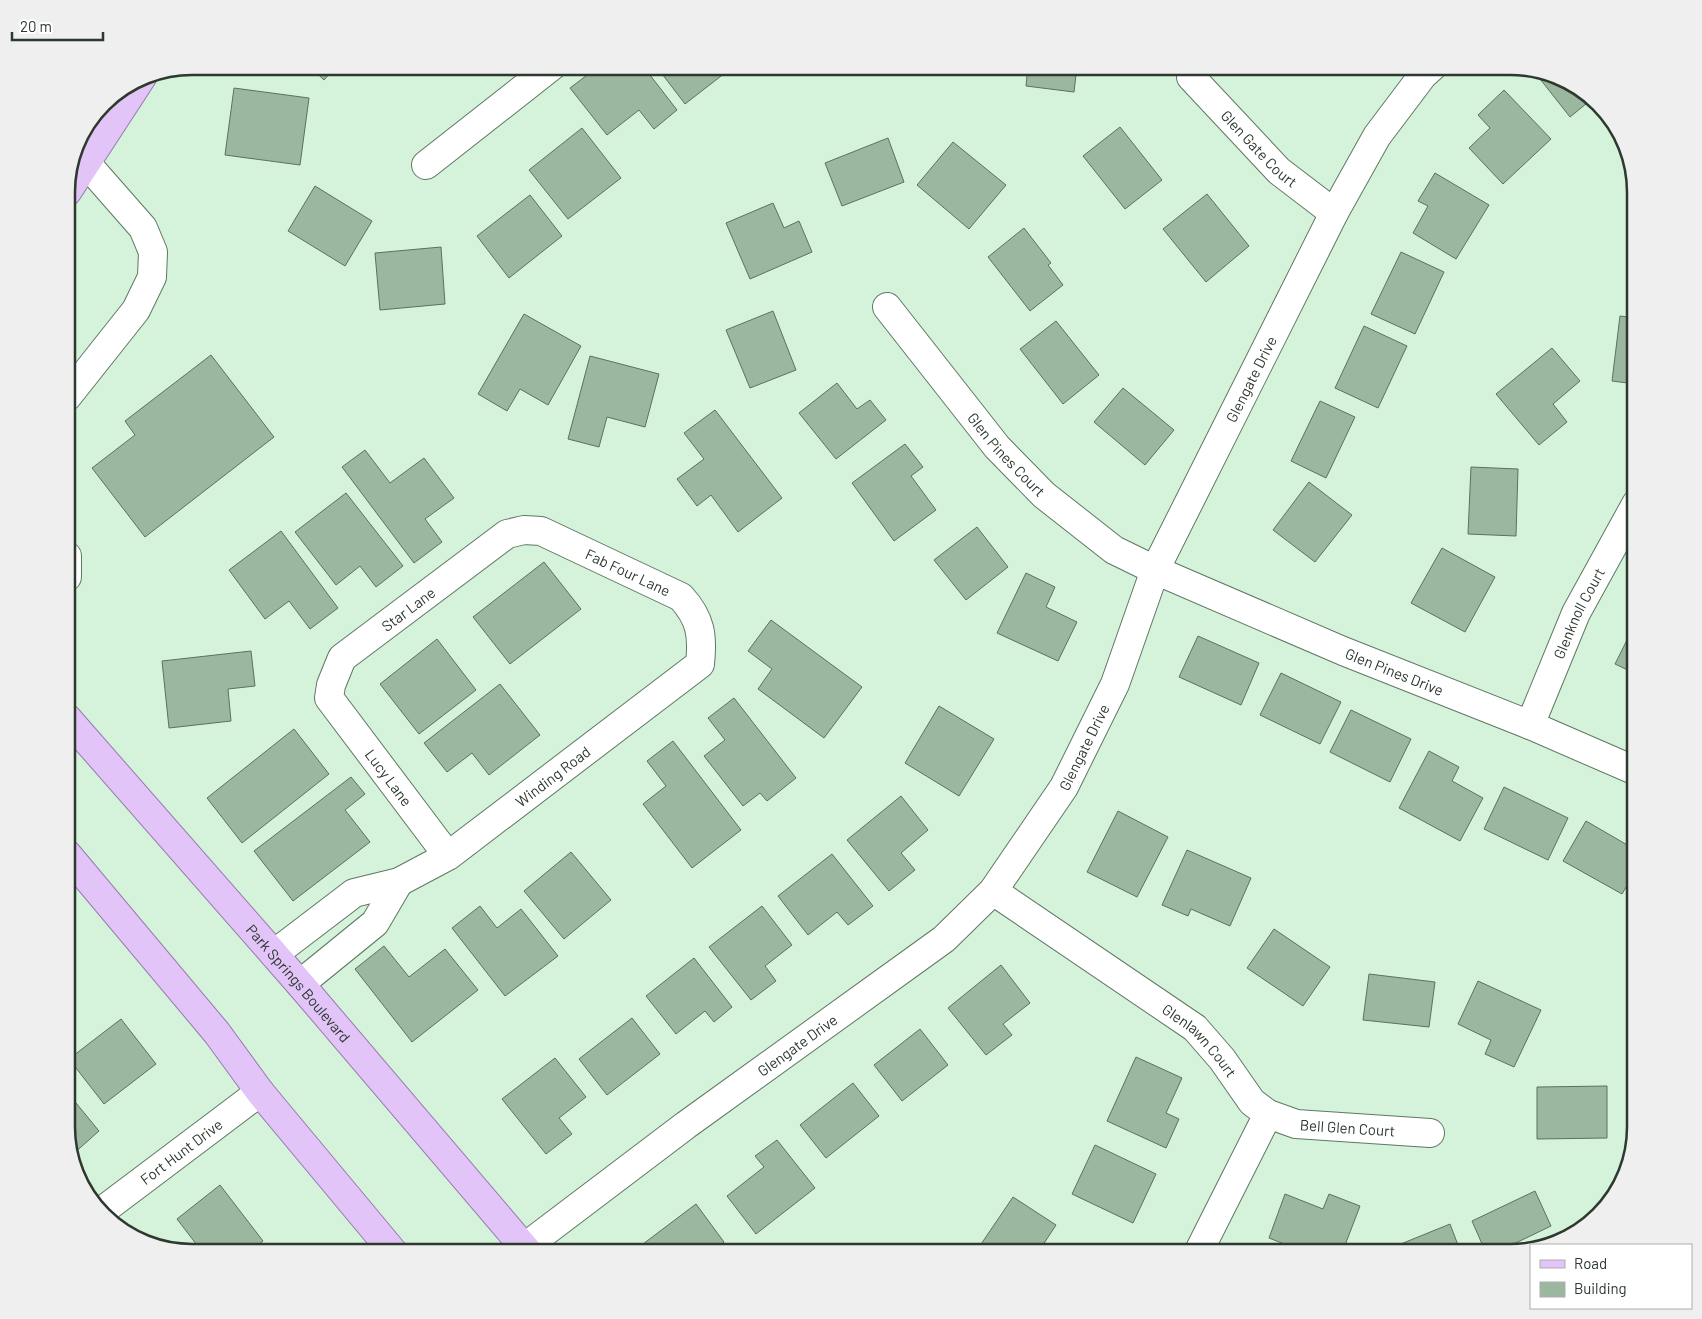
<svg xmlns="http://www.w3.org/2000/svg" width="1702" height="1319" viewBox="0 0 1702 1319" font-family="Barlow,sans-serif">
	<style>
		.building { fill: #9cb7a0; stroke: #59725e }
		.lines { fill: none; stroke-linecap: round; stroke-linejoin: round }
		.minor-casing { stroke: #5f7863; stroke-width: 30 }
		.major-casing { stroke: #967aae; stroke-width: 30 }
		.minor { stroke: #fff; stroke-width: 28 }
		.major { stroke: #e2c4f8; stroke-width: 28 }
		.labels { text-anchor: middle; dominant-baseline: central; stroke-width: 4; stroke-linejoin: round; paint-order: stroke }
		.street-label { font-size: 15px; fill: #2d382f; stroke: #fff }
		.rim { fill: none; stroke: #2d382f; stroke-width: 2.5 }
	</style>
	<rect width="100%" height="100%" fill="#d5f2da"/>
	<path class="building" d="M309,66H336L324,80Z
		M599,66H643L677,110L654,129L639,110L607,135L570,88Z
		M656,66H734L685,104Z
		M1028,66H1077L1074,92L1026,86Z
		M1533,70L1551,73L1587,92L1592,99L1570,117Z
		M234,88L309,98L300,165L225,155Z
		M1504,90L1551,139L1503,184L1469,148L1490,128L1478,115Z
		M1120,127L1162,180L1125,209L1083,156Z
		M582,128L621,178L568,219L529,170Z
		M888,138L904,182L842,206L825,163Z
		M953,142L1006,185L969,229L917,185Z
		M1435,173L1489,205L1456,259L1413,233L1428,206L1418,201Z
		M315,186L372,221L345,266L288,231Z
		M1207,194L1249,246L1206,282L1163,229Z
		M530,195L562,236L509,278L477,236Z
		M773,203L784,228L799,221L812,252L750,279L726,223Z
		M1024,228L1051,263L1048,265L1063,285L1030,311L988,257Z
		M441,247L445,304L380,310L375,253Z
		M1401,252L1444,272L1415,334L1371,314Z
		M773,311L796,370L750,388L726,330Z
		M524,314L581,346L548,405L520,389L507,411L478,394Z
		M1620,316L1636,318V384L1612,381Z
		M1056,321L1099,375L1063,404L1020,349Z
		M1364,326L1407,346L1378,408L1335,388Z
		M1552,348L1580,381L1553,404L1567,422L1539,445L1496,394Z
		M211,355L274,437L145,537L92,468L135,435L125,421Z
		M590,356L659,374L645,427L607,417L599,447L568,439Z
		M837,383L857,409L870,400L886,420L836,459L799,413Z
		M1123,388L1174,430L1145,465L1094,422Z
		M1320,401L1355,417L1326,478L1291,461Z
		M715,410L782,498L738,532L711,495L697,506L677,479L704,459L684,433Z
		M905,444L923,467L911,476L936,510L894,541L852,483Z
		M365,450L390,483L424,458L454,498L425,519L442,542L414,563L342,467Z
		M1471,467L1518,469L1516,536L1468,534Z
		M1309,482L1352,515L1315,562L1273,530Z
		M346,493L403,566L376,587L360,566L336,585L295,532Z
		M977,527L1008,567L966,600L934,560Z
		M281,531L338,608L310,629L289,601L265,619L229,570Z
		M1442,548L1495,577L1465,632L1411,603Z
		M544,562L581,609L510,664L473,617Z
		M1026,573L1055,587L1046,607L1077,622L1058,661L997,633Z
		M771,620L862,687L824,738L758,689L772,669L748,651Z
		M1635,624L1636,625V674L1615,664Z
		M1198,636L1259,663L1241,705L1179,677Z
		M437,639L476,690L419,734L380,684Z
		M251,651L255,686L228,689L231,721L169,728L162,661Z
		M1281,673L1341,702L1320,744L1260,715Z
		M500,684L540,735L489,775L472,753L447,772L424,743Z
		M734,698L796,778L767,801L760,793L743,806L704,756L725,740L708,718Z
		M939,706L994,739L959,796L905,763Z
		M1351,710L1411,739L1390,782L1330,752Z
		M294,729L329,774L242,843L207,798Z
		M673,741L741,830L692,868L643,804L666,786L647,761Z
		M1429,751L1459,767L1452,781L1483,798L1460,841L1399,808Z
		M351,777L365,794L345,810L370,842L293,901L254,851Z
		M1504,787L1568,818L1548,860L1484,829Z
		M901,796L928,830L901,853L915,870L889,891L847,840Z
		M1118,811L1168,837L1137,897L1087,872Z
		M1586,821L1636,850V870L1622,894L1563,861Z
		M1187,850L1251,878L1230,926L1191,909L1188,916L1162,905Z
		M571,852L611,900L564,939L524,891Z
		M832,854L873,906L848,925L837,912L808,935L778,896Z
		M480,906L497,928L521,909L558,956L505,996L452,928Z
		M762,906L792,945L765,966L776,981L751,1000L709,947Z
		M1274,929L1330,967L1303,1006L1247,968Z
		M384,946L409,977L445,949L478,990L412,1042L355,969Z
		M694,958L732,1007L714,1022L705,1011L676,1034L646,996Z
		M1001,965L1030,1003L1003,1024L1012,1035L986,1055L948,1008Z
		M1369,974L1435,982L1429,1027L1363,1020Z
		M1478,981L1541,1010L1514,1067L1485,1054L1491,1040L1458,1024Z
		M632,1018L660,1054L607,1095L579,1059Z
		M121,1019L156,1064L104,1104L69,1059Z
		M920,1029L948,1065L902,1101L874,1065Z
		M1136,1057L1182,1078L1166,1113L1179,1119L1166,1148L1107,1121Z
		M555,1058L586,1097L559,1118L572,1134L546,1154L502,1099Z
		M853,1083L879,1116L826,1158L800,1125Z
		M1607,1086V1138L1537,1139V1087Z
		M67,1092L99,1131L72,1155L67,1135Z
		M777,1140L815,1188L756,1234L727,1196L764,1167L755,1156Z
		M1095,1145L1156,1174L1133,1223L1072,1194Z
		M220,1185L263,1241L248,1253H203L177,1219Z
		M1535,1191L1551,1226L1495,1253H1486L1472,1221Z
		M1285,1194L1323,1209L1329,1194L1360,1206L1342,1253H1307L1269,1238Z
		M1013,1197L1056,1225L1039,1251L1041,1253H975Z
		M696,1204L724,1242L710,1253H643L639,1247Z
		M1450,1224L1461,1253H1387L1386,1250Z"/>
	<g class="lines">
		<defs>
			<g id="minor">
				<path id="s1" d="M1191,77L1279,171L1334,213"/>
				<path d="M426,165L552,66"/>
				<path id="s2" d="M887,307L997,447L1044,495L1114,550L1155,570L1343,651L1530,725L1636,771"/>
				<path d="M67,397L136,310L152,277L153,252L143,228L86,163"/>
				<path d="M67,577V556"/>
				<path id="s3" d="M1530,725L1576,613L1636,504"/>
				<path id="s4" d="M993,891L1195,1028L1222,1059L1252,1102L1268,1114L1296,1124L1430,1133"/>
				<path id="s5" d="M274,954L354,893L399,882L448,856L700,664C703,636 701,619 681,597L541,531L524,530L507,534L342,658L331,685L329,698L448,856"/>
				<path d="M300,984L375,923L399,882"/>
				<path id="s6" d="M102,1211L260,1092"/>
				<path id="s7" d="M517,1253L686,1125L944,939L993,891L1064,787L1115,684L1155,570L1334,213L1377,136L1423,75L1433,66"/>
				<path d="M1198,1253L1268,1114"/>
			</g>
			<g id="major">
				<path d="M67,192L142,77"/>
				<path id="s8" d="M67,718L300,984L529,1253"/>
				<path d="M67,854L217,1033L260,1092L394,1253"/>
			</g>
		</defs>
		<use href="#minor" class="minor-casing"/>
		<use href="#major" class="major-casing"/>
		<use href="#minor" class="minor"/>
		<use href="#major" class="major"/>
	</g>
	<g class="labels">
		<g class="street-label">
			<text stroke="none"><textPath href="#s1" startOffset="99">Glen Gate Court</textPath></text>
			<text stroke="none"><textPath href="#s7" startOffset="1174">Glengate Drive</textPath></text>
			<text stroke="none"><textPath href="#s2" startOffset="190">Glen Pines Court</textPath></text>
			<text transform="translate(628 572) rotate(25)">Fab Four Lane</text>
			<text transform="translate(408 609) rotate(-37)">Star Lane</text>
			<text stroke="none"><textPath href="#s3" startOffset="122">Glenknoll Court</textPath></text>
			<text stroke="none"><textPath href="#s2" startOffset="640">Glen Pines Drive</textPath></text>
			<text stroke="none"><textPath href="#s7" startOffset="769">Glengate Drive</textPath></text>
			<text stroke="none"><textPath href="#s5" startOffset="334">Winding Road</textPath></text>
			<text stroke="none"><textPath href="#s5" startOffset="1129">Lucy Lane</textPath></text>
			<text stroke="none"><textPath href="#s8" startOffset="352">Park Springs Boulevard</textPath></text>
			<text stroke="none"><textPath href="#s4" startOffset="256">Glenlawn Court</textPath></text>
			<text stroke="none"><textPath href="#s7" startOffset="349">Glengate Drive</textPath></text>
			<text stroke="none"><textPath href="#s4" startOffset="439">Bell Glen Court</textPath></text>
			<text stroke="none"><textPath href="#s6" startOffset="99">Fort Hunt Drive</textPath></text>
		</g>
	</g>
	<path d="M0 0H1702V1319H0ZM192 75H1510A117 117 0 0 1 1627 192V1127A117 117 0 0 1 1510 1244H192A117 117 0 0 1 75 1127V192A117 117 0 0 1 192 75Z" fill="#eeefee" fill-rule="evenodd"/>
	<path class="rim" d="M192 75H1510A117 117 0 0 1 1627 192V1127A117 117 0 0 1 1510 1244H192A117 117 0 0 1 75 1127V192A117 117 0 0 1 192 75Z"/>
	<rect x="1530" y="1244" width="162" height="65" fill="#ffffff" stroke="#abafac"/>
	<rect x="1540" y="1260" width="25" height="8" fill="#e2c4f8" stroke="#abafac"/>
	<text x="1574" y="1269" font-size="15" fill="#2d382f">Road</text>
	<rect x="1540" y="1282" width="25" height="15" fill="#9cb7a0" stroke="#abafac"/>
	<text x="1574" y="1294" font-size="15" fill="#2d382f">Building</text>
	<path d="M12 32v8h91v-8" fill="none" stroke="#2d382f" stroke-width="2.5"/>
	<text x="20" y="32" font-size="15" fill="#2d382f" stroke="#ffffff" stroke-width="4" paint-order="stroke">20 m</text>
</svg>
